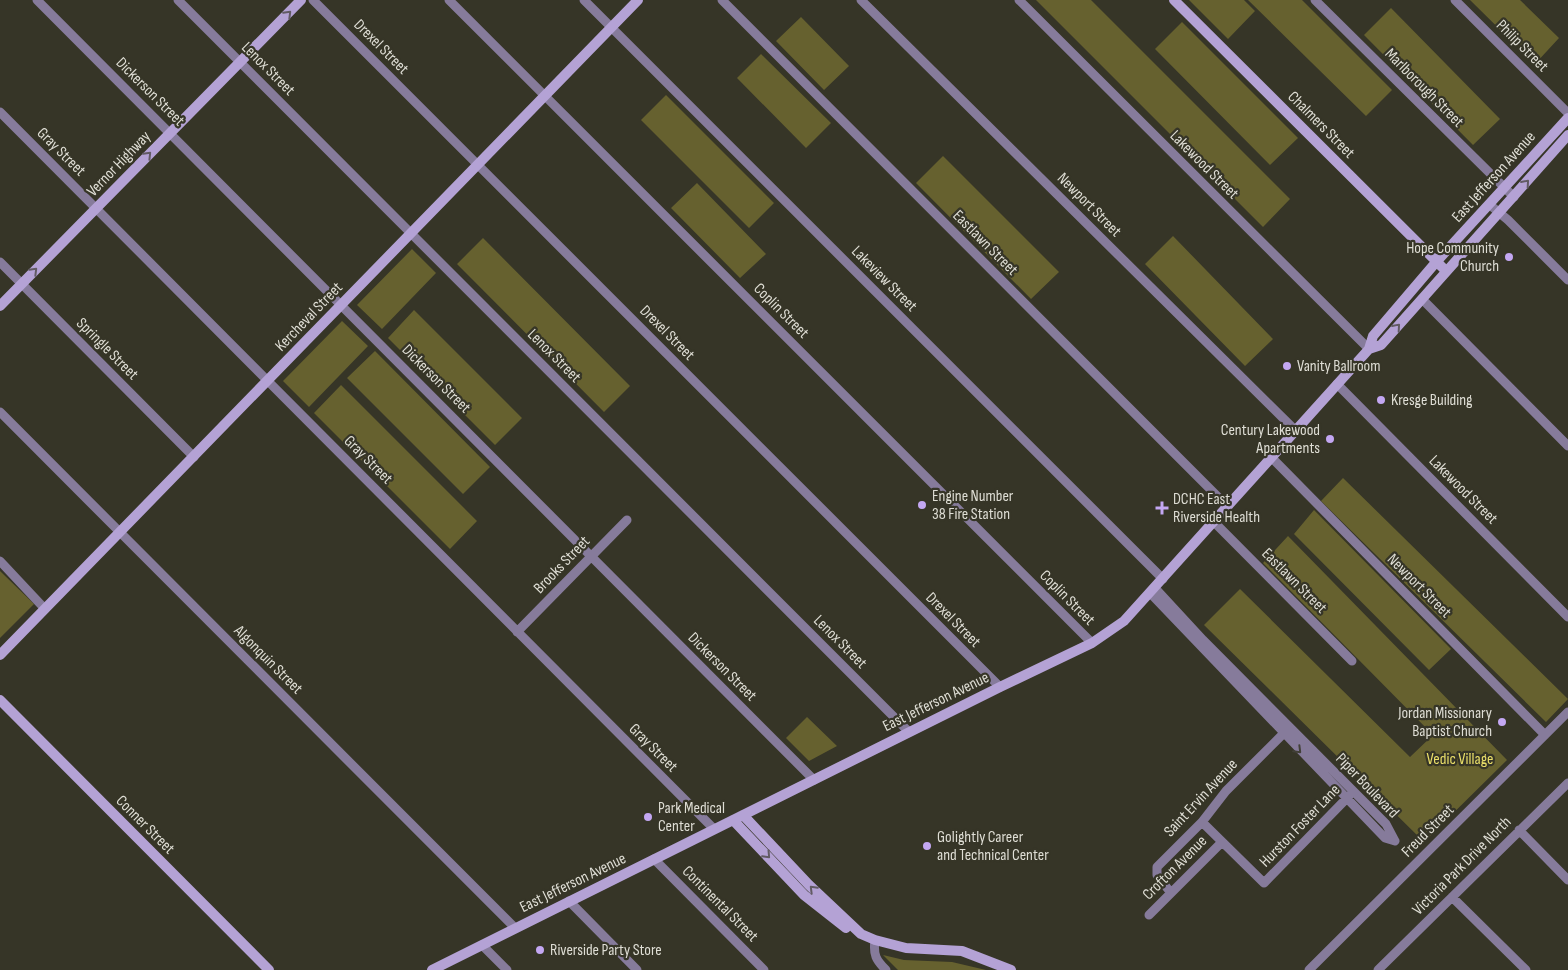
<svg xmlns="http://www.w3.org/2000/svg" width="1568" height="970" viewBox="0 0 1568 970" font-family="'Sofia Sans Condensed',sans-serif">
	<style>
		.green { fill: #66612f }
		.lines { fill: none; stroke-linecap: round; stroke-linejoin: round }
		.street { stroke: #867b9b; stroke-width: 9 }
		.secondary { stroke: #b4a2d5; stroke-width: 10 }
		.oneway { stroke: #625b64 }
		.oneway2 { stroke: #424038 }
		.poi-dot { fill: #c3a7f2; stroke: #363527; stroke-width: 2 }
		.labels { text-anchor: middle; dominant-baseline: central; stroke-width: 4.5; stroke-linejoin: round; paint-order: stroke }
		.street-label { font-size: 16px; fill: #dfded5; stroke: #363527 }
		.poi-label { font-size: 16px; fill: #dfded5; stroke: #363527; text-anchor: start }
		.park-label { font-size: 16px; fill: #eadf69; stroke: #363527 }
	</style>
	<rect width="100%" height="100%" fill="#363527"/>
	<path class="green" d="M1036,0H1091L1290,199L1263,227Z
		M1189,0H1244L1255,11L1228,39Z
		M1248,0H1302L1392,90L1366,116Z
		M1470,0H1520L1559,38L1535,64Z
		M1391,8L1500,119L1473,145L1364,35Z
		M801,17L849,66L824,90L776,41Z
		M1182,22L1298,138L1270,165L1155,49Z
		M761,54L831,123L806,148L737,78Z
		M666,95L774,203L749,228L641,120Z
		M943,156L1059,272L1031,299L916,183Z
		M697,183L766,254L740,278L671,208Z
		M1173,236L1273,339L1245,366L1145,264Z
		M483,238L630,386L604,412L457,264Z
		M412,249L436,273L382,329L357,305Z
		M414,310L522,418L495,445L388,338Z
		M342,321L368,346L309,407L283,381Z
		M375,351L490,467L463,494L347,378Z
		M341,385L477,521L450,549L314,413Z
		M1343,478L1568,699L1546,722L1321,501Z
		M1314,510L1451,649L1429,670L1294,534Z
		M1288,536L1507,760L1424,842L1204,625L1240,589L1410,757L1433,735L1263,563Z
		M0,571L34,604L0,638Z
		M807,717L837,746L809,761L786,738Z
		M883,955L904,960L952,962L986,970H898Z"/>
	<g class="lines">
		<path class="street" d="M37,0L814,780
			M178,0L909,732
			M313,0L1000,687
			M449,0L1092,643
			M584,0L1163,579
			M722,0L1228,507
			M861,0L1296,431
			M1019,0L1369,349
			M1315,0L1514,197
			M1455,0L1568,113
			M0,112L714,829
			M1490,205L1508,220L1568,280
			M0,262L194,457
			M1422,299L1568,446
			M1337,384L1568,617
			M0,412L515,928
			M1272,458L1545,735
			M1214,522L1352,661
			M0,561L45,609
			M1155,588L1203,640L1386,824L1395,841
			M1150,593L1385,838L1395,841
			M517,632L627,520
			M1202,822L1264,883L1349,796
			M1519,830L1568,880
			M654,859L764,970
			M1171,893L1157,875V867L1202,822L1226,791L1286,731
			M1452,897L1526,970
			M569,901L637,970
			M1149,915L1222,842
			M875,940C873,955 876,960 886,970
			M482,945L507,970
			M1309,970L1568,712
			M1378,970L1568,783"/>
		<path class="secondary" d="M1174,0L1446,271
			M0,306L301,0
			M1369,349L1381,345L1568,135
			M0,655L638,0
			M0,700L269,970
			M743,815L809,885L861,934L875,940L906,948L962,951L1011,970
			M733,820L804,895L846,928
			M432,970L1000,687L1092,643L1124,621L1369,349L1373,336L1437,261L1568,118"/>
	</g>
	<defs><path id="oneway-chevron" d="M-2-3.5L2.5 0L-2 3.5" fill="none" stroke-width="1.6" stroke-linecap="round" stroke-linejoin="round" transform="scale(1.25)"/></defs>
	<g class="oneway">
		<use href="#oneway-chevron" transform="translate(288 14) rotate(-45)"/>
		<use href="#oneway-chevron" transform="translate(148 155) rotate(-46)"/>
		<use href="#oneway-chevron" transform="translate(1526 183) rotate(-49)"/>
		<use href="#oneway-chevron" transform="translate(34 271) rotate(-45)"/>
		<use href="#oneway-chevron" transform="translate(1397 327) rotate(-49)"/>
		<use href="#oneway-chevron" transform="translate(767 855) rotate(47)"/>
		<use href="#oneway-chevron" transform="translate(813 889) rotate(-135)"/>
	</g>
	<use class="oneway2" href="#oneway-chevron" transform="translate(1298 750) rotate(45)"/>
	<g class="poi-dot">
		<circle cx="1509" cy="257" r="5"/>
		<circle cx="1287" cy="366" r="5"/>
		<circle cx="1381" cy="400" r="5"/>
		<circle cx="1330" cy="439" r="5"/>
		<circle cx="922" cy="505" r="5"/>
		<path d="M1159.5 500.5h5v5h5v5h-5v5h-5v-5h-5v-5h5z"/>
		<circle cx="1502" cy="722" r="5"/>
		<circle cx="648" cy="817" r="5"/>
		<circle cx="927" cy="846" r="5"/>
		<circle cx="540" cy="950" r="5"/>
	</g>
	<g class="labels">
		<g class="street-label">
			<text transform="translate(1522 46) rotate(45)">Philip Street</text>
			<text transform="translate(381 47) rotate(45)">Drexel Street</text>
			<text transform="translate(268 69) rotate(45)">Lenox Street</text>
			<text transform="translate(1424 88) rotate(45)">Marlborough Street</text>
			<text transform="translate(150 92) rotate(45)">Dickerson Street</text>
			<text transform="translate(1321 125) rotate(45)">Chalmers Street</text>
			<text transform="translate(61 152) rotate(45)">Gray Street</text>
			<text transform="translate(119 164) rotate(-46)">Vernor Highway</text>
			<text transform="translate(1204 165) rotate(45)">Lakewood Street</text>
			<text transform="translate(1494 177) rotate(-48)">East Jefferson Avenue</text>
			<text transform="translate(1089 205) rotate(45)">Newport Street</text>
			<text transform="translate(985 243) rotate(45)">Eastlawn Street</text>
			<text transform="translate(884 279) rotate(45)">Lakeview Street</text>
			<text transform="translate(781 311) rotate(45)">Coplin Street</text>
			<text transform="translate(309 317) rotate(-46)">Kercheval Street</text>
			<text transform="translate(667 333) rotate(45)">Drexel Street</text>
			<text transform="translate(107 349) rotate(45)">Springle Street</text>
			<text transform="translate(554 356) rotate(45)">Lenox Street</text>
			<text transform="translate(436 379) rotate(45)">Dickerson Street</text>
			<text transform="translate(368 460) rotate(45)">Gray Street</text>
			<text transform="translate(1463 490) rotate(45)">Lakewood Street</text>
			<text transform="translate(562 565) rotate(-46)">Brooks Street</text>
			<text transform="translate(1294 581) rotate(45)">Eastlawn Street</text>
			<text transform="translate(1419 586) rotate(45)">Newport Street</text>
			<text transform="translate(1067 598) rotate(45)">Coplin Street</text>
			<text transform="translate(953 620) rotate(45)">Drexel Street</text>
			<text transform="translate(840 642) rotate(45)">Lenox Street</text>
			<text transform="translate(268 660) rotate(45)">Algonquin Street</text>
			<text transform="translate(722 667) rotate(45)">Dickerson Street</text>
			<text transform="translate(936 702) rotate(-26)">East Jefferson Avenue</text>
			<text transform="translate(653 748) rotate(45)">Gray Street</text>
			<text transform="translate(1367 786) rotate(46)">Piper Boulevard</text>
			<text transform="translate(1201 798) rotate(-47)">Saint Ervin Avenue</text>
			<text transform="translate(145 825) rotate(45)">Conner Street</text>
			<text transform="translate(1300 826) rotate(-46)">Hurston Foster Lane</text>
			<text transform="translate(1428 831) rotate(-45)">Freud Street</text>
			<text transform="translate(1462 866) rotate(-45)">Victoria Park Drive North</text>
			<text transform="translate(1175 868) rotate(-45)">Crofton Avenue</text>
			<text transform="translate(573 883) rotate(-26)">East Jefferson Avenue</text>
			<text transform="translate(720 904) rotate(45)">Continental Street</text>
		</g>
		<g class="poi-label">
			<text x="1499" y="248" text-anchor="end">Hope Community<tspan x="1499" dy="18">Church</tspan></text>
			<text x="1297" y="366">Vanity Ballroom</text>
			<text x="1391" y="400">Kresge Building</text>
			<text x="1320" y="430" text-anchor="end">Century Lakewood<tspan x="1320" dy="18">Apartments</tspan></text>
			<text x="932" y="496">Engine Number<tspan x="932" dy="18">38 Fire Station</tspan></text>
			<text x="1173" y="499">DCHC East<tspan x="1173" dy="18">Riverside Health</tspan></text>
			<text x="1492" y="713" text-anchor="end">Jordan Missionary<tspan x="1492" dy="18">Baptist Church</tspan></text>
			<text x="658" y="808">Park Medical<tspan x="658" dy="18">Center</tspan></text>
			<text x="937" y="837">Golightly Career<tspan x="937" dy="18">and Technical Center</tspan></text>
			<text x="550" y="950">Riverside Party Store</text>
		</g>
		<g class="park-label">
			<text x="1460" y="759">Vedic Village</text>
		</g>
	</g>
</svg>
